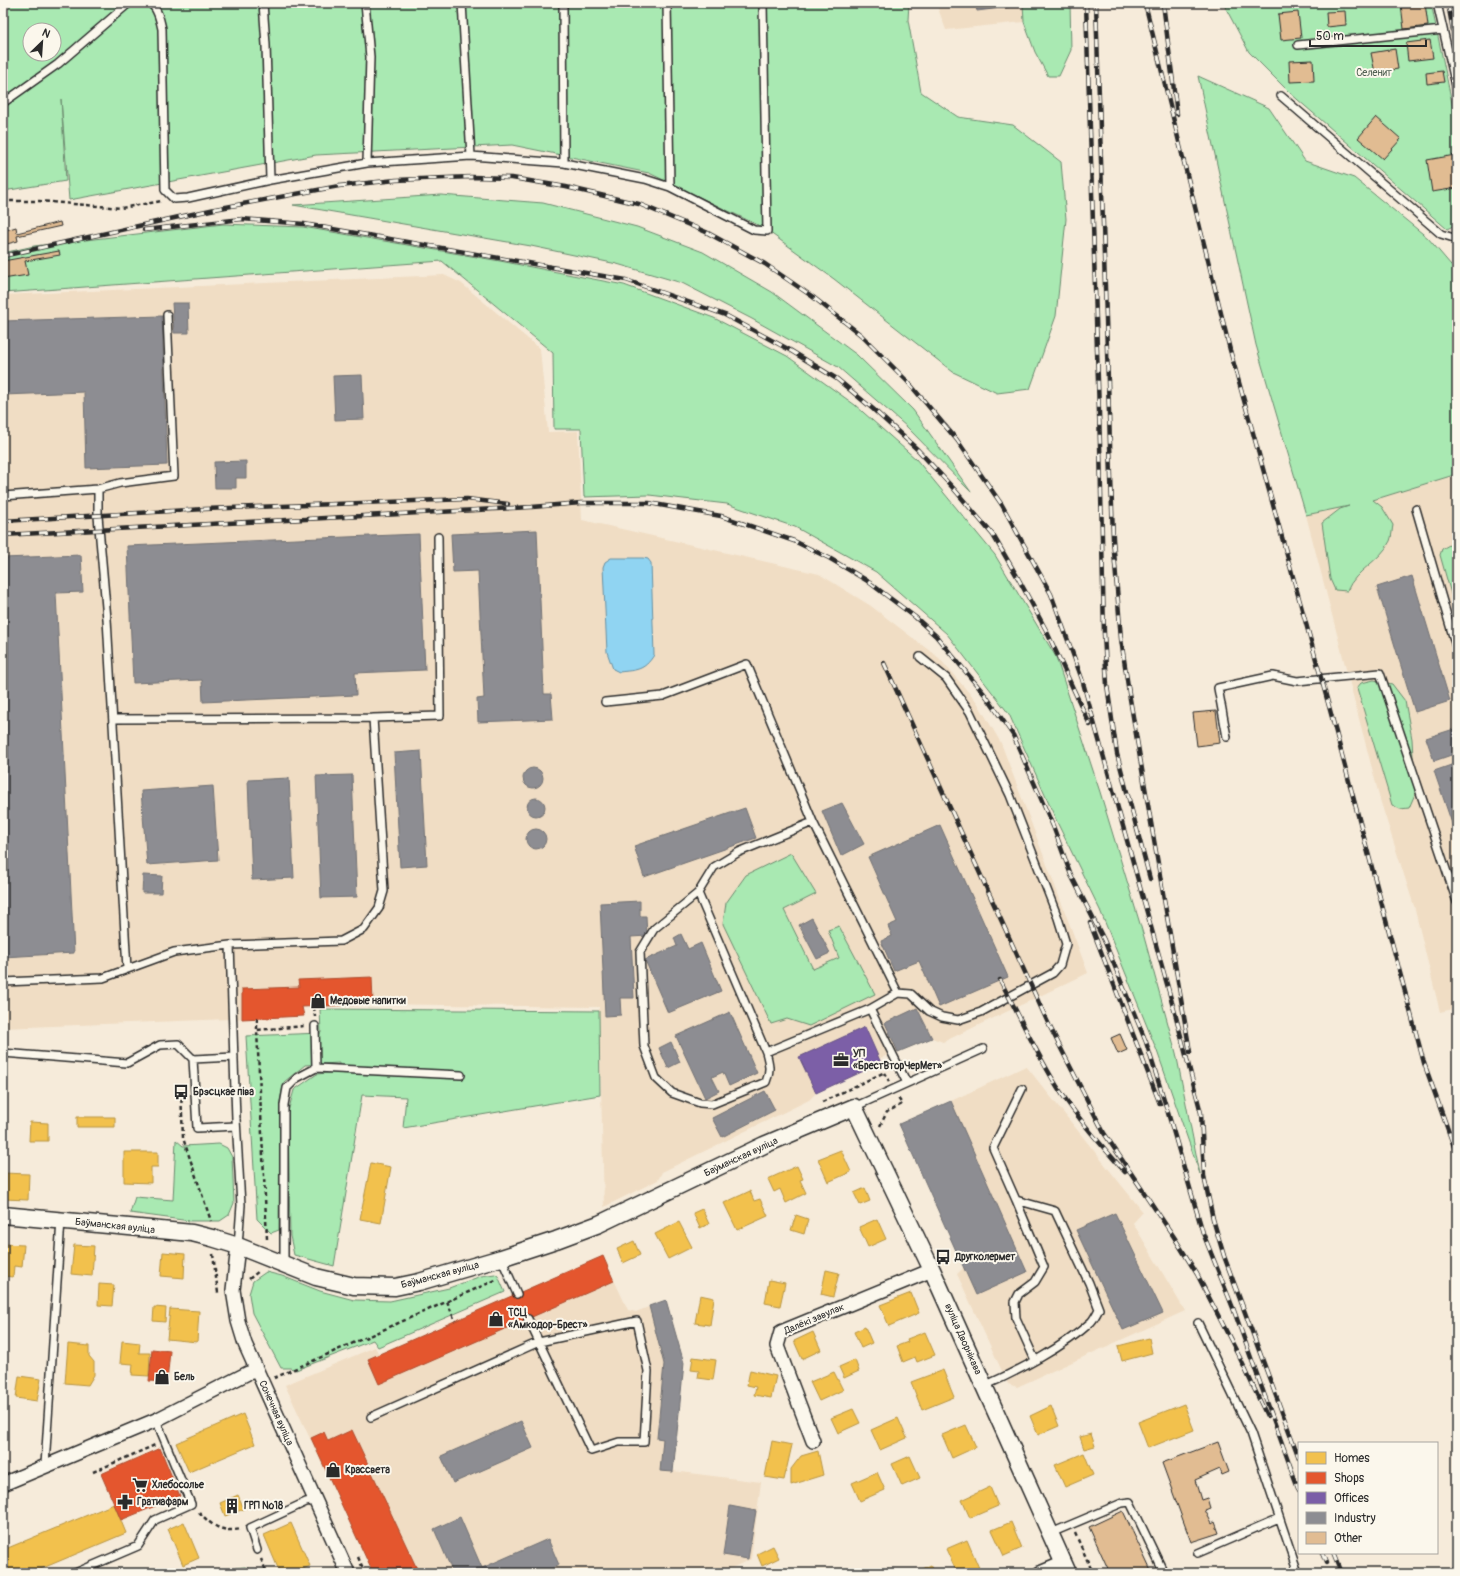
<svg xmlns="http://www.w3.org/2000/svg" width="1460" height="1576" viewBox="0 0 1460 1576" font-family="Pangolin,sans-serif">
	<style>
		.built { fill: #f0ddc4 }
		.green { fill: #a9e9b2; stroke: #6a8a6e; fill-rule: evenodd }
		.water { fill: #90d4f2; stroke: #6890a2 }
		.homes { fill: #f2c14e; stroke: #b69444 }
		.shops { fill: #e4572e; stroke: #ac4a2d }
		.offices { fill: #7b5ea7; stroke: #634f82 }
		.industry { fill: #8d8d92; stroke: #707073 }
		.building { fill: #e1bc92; stroke: #2b2b2b }
		.lines { fill: none; stroke-linecap: round; stroke-linejoin: round }
		.service-casing { stroke: #2b2b2b; stroke-width: 10 }
		.minor-casing { stroke: #2b2b2b; stroke-width: 16 }
		.tertiary-casing { stroke: #2b2b2b; stroke-width: 19 }
		.path { stroke: #2b2b2b; stroke-width: 2.5; stroke-dasharray: 4 3; stroke-linecap: butt }
		.service { stroke: #fbf7ec; stroke-width: 7 }
		.minor { stroke: #fbf7ec; stroke-width: 13 }
		.tertiary { stroke: #fbf7ec; stroke-width: 16 }
		.rail-casing { stroke: #2b2b2b; stroke-width: 4.5 }
		.rail { stroke: #fbf7ec; stroke-width: 3; stroke-dasharray: 9; stroke-linecap: butt }
		.labels { text-anchor: middle; dominant-baseline: central; stroke-width: 4; stroke-linejoin: round; paint-order: stroke }
		.park-label { font-size: 10px; fill: #4a5a4d; stroke: #fbf7ec }
		.poi-label { font-size: 10px; font-weight: bold; fill: #2b2b2b; stroke: #fbf7ec; text-anchor: start }
		.street-label { font-size: 10px; fill: #2b2b2b; stroke: #fbf7ec }
	</style>
	<rect width="100%" height="100%" fill="#f6ebda"/>
	<filter id="ink" filterUnits="userSpaceOnUse"><feTurbulence type="fractalNoise" baseFrequency=".025" numOctaves="2"/><feDisplacementMap in="SourceGraphic" scale="8" xChannelSelector="R" yChannelSelector="G"/><feConvolveMatrix kernelMatrix="1 2 1 2 8 2 1 2 1" color-interpolation-filters="sRGB"/></filter>
	<g filter="url(#ink)">
		<path class="built" d="M936,3H1023L1024,22L946,30Z
			M444,275L461,283L540,349L548,432L578,431L582,520L819,574L871,606L939,658L977,702L1001,743L1088,973L943,1042L932,1038L898,1052L880,1058L881,1063L816,1093L809,1100L662,1172L658,1180L604,1207L599,1007L373,1004L302,1007L304,1016L3,1028V295Z
			M1457,474V1008L1440,1012L1414,906L1381,803L1306,515L1366,502Z
			M1026,1066L1143,1212L1133,1223L1185,1311L1017,1387L1008,1384L957,1274L964,1267L951,1101Z
			M603,1256L628,1310L636,1312L666,1300L684,1363L673,1471L761,1482L751,1559L721,1573H373L285,1385L375,1347L379,1354Z"/>
		<path class="green" d="M3,3H909L908,20L921,92L958,117L1013,125L1061,162L1066,219L1056,316L1030,389L997,393L953,372L834,279L762,227L649,173L512,145L316,155L69,200L61,99L66,181L3,191ZM30,30H54V54H30Z
			M1023,3H1070L1071,50L1059,76H1048L1035,52L1024,22Z
			M1223,3H1431L1457,127V224L1447,229L1290,93L1249,52Z
			M1198,76L1269,108L1305,161L1354,178L1428,238L1457,272V474L1373,500L1382,507L1393,525C1392,530 1392,536 1390,541C1380,562 1356,569 1347,591L1335,590L1330,579L1322,523L1340,509L1349,506L1306,515L1256,345Z
			M441,195L543,203L637,227L703,252L772,292L857,355L913,410L971,492L907,427L838,367L752,319L682,283L617,264L531,246L293,205Z
			M223,224L303,227L500,261L624,285L714,318L787,356L855,405L916,459L995,555L1056,657L1100,792L1144,937L1176,1053L1200,1174L1157,1051L1100,910L1057,822L1009,714L947,634L876,572L795,527L727,504L649,495L584,497L581,429H554L553,353L442,261L3,293V253L34,246Z
			M1451,544L1457,546V615L1440,555L1442,549Z
			M1374,680L1392,684L1405,701L1412,739L1415,794L1409,808L1400,809L1392,805L1357,688L1361,683Z
			M791,853L816,894L784,910L813,969L839,958L828,930L839,926L875,994L809,1026L787,1019L771,1024L723,924L726,903L746,875Z
			M320,1009L599,1011L600,1095L403,1128L406,1097L362,1095L334,1266L294,1255L290,1236L288,1112L294,1090L317,1074L338,1072L339,1063L305,1065L284,1082L280,1101L279,1230L271,1233L257,1219L246,1036L321,1033Z
			M176,1140L183,1146L219,1144L227,1148L232,1157L234,1203L229,1215L220,1221H190L130,1213L135,1197L173,1200Z
			M266,1272L282,1276L320,1291L354,1300L390,1301L449,1288L481,1276L495,1274L498,1276L505,1292L378,1347L373,1340L296,1370L290,1368H281L252,1313L249,1294L253,1281Z
			M245,1567L258,1573H233L235,1568Z"/>
		<path class="water" d="M611,558H643L648,559L651,563L654,655C644,671 636,670 619,672L613,669L607,652L603,567L605,562Z"/>
		<path class="homes" d="M77,1117H115V1127H77Z
			M30,1122L48,1123V1141H29Z
			M841,1150L851,1172L828,1182L818,1159Z
			M124,1152H158V1167H151V1183L124,1182Z
			M371,1163L391,1167L381,1223L360,1219Z
			M797,1166L803,1179L800,1180L806,1193L786,1203L780,1189L774,1192L768,1179Z
			M3,1173L29,1174L28,1200L3,1199Z
			M865,1188L870,1201L860,1205L854,1193Z
			M750,1191L754,1201L760,1199L768,1216L737,1230L724,1203Z
			M702,1209L709,1224L700,1228L693,1213Z
			M796,1215L808,1219L804,1234L791,1230Z
			M877,1219L886,1239L868,1247L859,1227Z
			M679,1222L692,1247L668,1259L655,1234Z
			M634,1241L640,1255L623,1263L617,1249Z
			M3,1244L24,1245L22,1267L14,1266L13,1277L3,1276Z
			M74,1245L94,1246L92,1276L71,1274Z
			M163,1252L185,1254L184,1278L161,1276Z
			M826,1270L839,1273L833,1297L821,1294Z
			M769,1280L785,1283L780,1306L765,1303Z
			M99,1284L114,1285L112,1306L98,1305Z
			M911,1293L919,1313L889,1326L880,1305Z
			M700,1295L714,1298L710,1325L695,1323Z
			M154,1307L166,1308L165,1322L153,1321Z
			M170,1309L199,1311L197,1342L167,1339Z
			M865,1327L872,1343L861,1348L854,1332Z
			M813,1332L821,1350L802,1359L794,1341Z
			M925,1332L935,1355L917,1362L915,1357L903,1362L897,1346L908,1342L907,1339Z
			M1149,1338L1152,1353L1122,1361L1118,1346Z
			M122,1341L140,1343L139,1353H150L149,1376L132,1375L133,1364L120,1363Z
			M68,1344L89,1346V1356L94,1362V1375L88,1385L65,1383Z
			M693,1357L716,1360L713,1380L698,1378L699,1371L691,1370Z
			M855,1360L859,1371L844,1378L839,1367Z
			M750,1370L776,1376L771,1398L754,1395L756,1387L747,1385Z
			M943,1370L954,1397L922,1410L911,1382Z
			M834,1372L843,1390L819,1401L810,1382Z
			M19,1376L41,1379L37,1401L16,1398Z
			M1184,1404L1194,1430L1148,1448L1138,1422Z
			M1051,1406L1059,1426L1038,1435L1030,1416Z
			M853,1409L860,1423L838,1433L831,1418Z
			M243,1414L255,1444L189,1472L176,1443Z
			M898,1418L907,1438L880,1450L871,1430Z
			M966,1425L976,1447L952,1458L942,1435Z
			M1091,1434L1095,1446L1084,1449L1080,1437Z
			M772,1441L792,1445L784,1480L765,1477Z
			M818,1451L823,1475L791,1485V1469L801,1456Z
			M1084,1453L1093,1475L1065,1487L1055,1465Z
			M910,1456L920,1478L902,1486L892,1464Z
			M877,1472L885,1490L860,1501L852,1483Z
			M990,1487L998,1506L970,1518L962,1500Z
			M238,1495L244,1509L225,1516L220,1503Z
			M114,1504L126,1533L31,1573H3V1550Z
			M184,1522L199,1558L183,1565L168,1529Z
			M1011,1522L1022,1548L1004,1556L992,1530Z
			M291,1523L310,1566L293,1573H280L264,1535Z
			M967,1540L979,1568L968,1573H957L946,1549Z
			M773,1546L779,1558L762,1566L757,1554Z
			M931,1565L935,1573H915Z"/>
		<path class="shops" d="M372,977L373,1004L302,1007L304,1016L242,1019V989L299,987L298,980Z
			M603,1256L614,1281L379,1384L368,1359Z
			M152,1349L170,1351L167,1382L149,1381Z
			M352,1430L419,1573H373L311,1438L324,1432L328,1441Z
			M160,1448L180,1496L121,1520L101,1474Z"/>
		<path class="offices" d="M865,1027L881,1063L816,1093L799,1057Z"/>
		<path class="industry" d="M975,3H1008L1009,7L977,11Z
			M172,303H188L189,333H174Z
			M162,316L167,465L86,468L84,392L3,395V321Z
			M362,375L364,419L335,420L333,376Z
			M246,461V478H236V488H215L214,462Z
			M537,530L544,694H551L553,719L478,722L477,699L484,698L478,571L453,572L451,534Z
			M419,534L425,670L355,673L356,695L203,702L202,680L133,683L127,546Z
			M81,555L83,592L56,593L74,953L3,957V558Z
			M1412,576L1450,701L1415,712L1377,587Z
			M1457,728V753L1434,761L1426,738Z
			M421,751L427,865L400,867L394,753Z
			M1457,763V838L1434,771Z
			M523 778a10 10 0 1 1 20 0a10 10 0 1 1-20 0Z
			M352,775L357,897L321,898L316,776Z
			M289,778L294,878L252,880L248,780Z
			M213,786L218,860L147,865L141,791Z
			M527 807a9 9 0 1 1 18 0a9 9 0 1 1-18 0Z
			M842,803L864,844L841,856L822,811Z
			M745,808L756,838L644,877L634,846Z
			M940,825L1008,977L939,1007L919,961L894,971L881,941L892,936L888,926L897,922L868,857Z
			M526 839a10 10 0 1 1 20 0a10 10 0 1 1-20 0Z
			M143,875L162,876L161,893H142Z
			M640,901V916H646L647,936L631,937L634,998H620L621,1015L605,1016L600,903Z
			M812,918L830,953L817,959L799,925Z
			M681,934L688,949L701,943L721,991L668,1013L645,960L677,946L674,938Z
			M917,1008L932,1038L898,1052L885,1023Z
			M730,1012L757,1073L729,1086L723,1072L712,1077L719,1091L705,1098L676,1036Z
			M671,1042L680,1062L668,1068L659,1048Z
			M765,1091L775,1110L722,1137L712,1118Z
			M951,1101L1027,1272L976,1295L899,1124Z
			M1115,1213L1163,1313L1123,1330L1076,1230Z
			M666,1300L684,1363L673,1472L660,1471L663,1439L657,1438L664,1364L649,1306Z
			M521,1421L533,1448L453,1483L441,1456Z
			M730,1506L756,1511L748,1559L723,1555Z
			M460,1517L482,1568L548,1539L559,1565L541,1573H453L434,1529Z"/>
		<path class="building" d="M1425,3L1428,26L1404,29L1401,5Z
			M1345,11L1346,25L1327,27L1326,12Z
			M1298,12L1301,38L1281,40L1278,14Z
			M1430,40L1433,58L1408,61L1406,43Z
			M1395,49L1398,69L1375,73L1371,53Z
			M1313,60L1314,81L1290,82L1289,61Z
			M1442,71L1444,82L1427,84L1426,73Z
			M1376,117L1401,139L1383,159L1358,138Z
			M1455,155L1457,167V188L1432,192L1427,160Z
			M60,222L61,226L17,236L18,241L3,245V231L16,227L17,233Z
			M59,251L60,255L25,261L28,275L3,279V261Z
			M1216,711L1220,743L1197,746L1193,713Z
			M1120,1034L1127,1050L1118,1054L1111,1038Z
			M1218,1442L1229,1472L1222,1475L1220,1469L1195,1480L1201,1500L1207,1498L1210,1508L1205,1510L1212,1524L1215,1522L1219,1533L1191,1542L1162,1463Z
			M1123,1511L1152,1573H1110L1089,1527Z"/>
		<g class="lines">
			<defs>
				<path id="service" d="M150,3C158,9 160,20 162,29L165,190L174,199L188,198L270,180
					M263,3L266,45L270,180L367,163
					M365,3L370,57L367,163L471,156
					M462,3L471,156L564,163
					M563,3L564,163L645,179L670,187
					M667,3L670,187L754,230L767,231L763,3
					M1437,3L1457,90
					M1298,45L1443,30
					M1281,96L1441,234L1457,239
					M3,103L58,64L129,3
					M98,489V516L107,619L127,969
					M3,496L98,489L120,483L174,476L167,315
					M1416,509L1457,650
					M605,702L663,696L747,664L813,822
					M373,718L440,716L438,537
					M113,719L373,718L384,891L379,908L364,929L341,941L230,945
					M1227,737L1218,688L1273,676L1297,681L1380,673L1457,902
					M698,893L654,929L640,952L644,1046L656,1078L672,1093L700,1103L712,1104L766,1082C771,1071 769,1063 766,1052
					M3,982L103,978L174,952L230,945L236,1119L241,1205L238,1246
					M898,993L813,822L739,852L714,867L698,893L766,1052L870,1009L907,1083
					M870,1009L898,993L911,994L929,1011L942,1017L958,1020L981,1012L1053,973L1060,965L1066,944L1058,918L1010,795L970,712L946,678L920,657
					M3,1053L127,1063L160,1045L178,1044L193,1059
					M234,1057L193,1059L197,1128L236,1126
					M316,1068L461,1075
					M854,1107L983,1049
					M1016,1200L1044,1267L1035,1282L1019,1294L1015,1302L1016,1318L1035,1360
					M501,1258L517,1294
					M284,1263V1105L287,1088L297,1078L316,1068L315,1026
					M1198,1323L1251,1433L1298,1573
					M984,1386C1018,1371 1064,1347 1091,1322C1094,1319 1097,1313 1099,1309L1089,1283L1055,1211L1016,1200L993,1148L1022,1089
					M371,1417L539,1342L637,1321L648,1371L644,1442H619L591,1451L528,1319
					M45,1465L61,1220
					M1051,1533L1122,1503L1130,1502L1164,1573
					M257,1550L250,1528L306,1502L315,1500
					M1198,1553L1279,1518
					M75,1573L138,1546L155,1520L191,1504L156,1420"/>
				<path id="minor" d="M238,1246L233,1290L238,1321L245,1344L348,1573
					M813,1441L777,1346L781,1332L932,1270
					M3,1484L156,1420L248,1373L257,1371
					M1040,1573L1064,1563"/>
				<path id="tertiary" d="M3,1215L192,1233L212,1238L238,1246L316,1277L354,1286L395,1287L419,1282L501,1258L556,1240L599,1224L764,1145L854,1107L932,1270L1068,1573"/>
			</defs>
			<use href="#service" class="service-casing"/>
			<use href="#minor" class="minor-casing"/>
			<use href="#tertiary" class="tertiary-casing"/>
			<path class="path" d="M3,201H39L121,208L162,201
				M314,1007L315,1017
				M257,1018V1030
				M884,1073L889,1081
				M181,1092L183,1138L211,1221
				M822,1102L885,1072
				M880,1126L887,1112L902,1104L898,1098
				M267,1239L257,1030L305,1026
				M213,1254L218,1293
				M249,1279L259,1271
				M447,1301L455,1321
				M274,1378L498,1279
				M93,1472L155,1445
				M199,1512C211,1525 221,1533 241,1529
				M1075,1533L1093,1573
				M358,1557L365,1573
				M261,1559L267,1573"/>
			<use href="#service" class="service"/>
			<use href="#minor" class="minor"/>
			<use href="#tertiary" class="tertiary"/>
			<defs>
				<path id="rail" d="M1086,3L1100,444L1104,634L1107,685L1117,754L1150,879
					M1096,3L1113,539L1121,639L1129,693L1190,1052
					M1145,3L1230,350L1330,710L1424,1063L1457,1155
					M1163,3L1177,114
					M1448,3L1457,53
					M144,230L242,219L304,224L626,280L725,315L788,349L837,379L873,409L918,450L954,489L993,535L1018,578L1046,630L1090,725
					M3,256L215,209L339,186L396,180L471,177L512,178L566,187L639,204L706,232L765,264L813,297L861,335L908,382L957,440L1002,505L1051,594L1082,679L1175,1013L1201,1113L1204,1176L1213,1219L1224,1256L1299,1458
					M3,521L205,509L467,499L508,504
					M3,535L532,507L581,503H649L721,516L794,541L829,558L866,580L915,617L936,636L986,696L1013,735L1053,826L1071,875L1104,940L1146,1042L1166,1106L1203,1233L1233,1308L1292,1471
					M884,663L1049,1025L1104,1133L1174,1237L1197,1274L1239,1356L1267,1416
					M1090,923L1160,1104
					M1000,980C1020,1017 1037,1055 1060,1091C1079,1120 1102,1146 1125,1172
					M1290,1467L1299,1491
					M1322,1553L1326,1563
					M1333,1553L1341,1573"/>
			</defs>
			<use href="#rail" class="rail-casing"/>
			<use href="#rail" class="rail"/>
		</g>
	</g>
	<defs>
		<symbol id="shop-bare" viewBox="-9 -9 18 18"><path d="M-5-2.5h2.3a2.7 3.5 0 0 1 5.4 0H5L5.5 6h-11ZM-1.5-2.5h3a1.5 2.3 0 0 0-3 0Z" fill="#2b2b2b" stroke="#fbf7ec" stroke-width="2.5" paint-order="stroke"/></symbol>
		<symbol id="office-bare" viewBox="-9 -9 18 18"><path d="M-6-3h4V-5.5h4V-3h4V5H-6ZM-1-4.5V-3h2v-1.5ZM-6 0V1H6V0Z" fill="#2b2b2b" stroke="#fbf7ec" stroke-width="2.5" paint-order="stroke"/></symbol>
		<symbol id="bus-bare" viewBox="-9 -9 18 18"><path d="M-5-6H5V4H4V6H2V4H-2V6H-4V4H-5ZM-3.5-4V0h7V-4ZM-3.5 1.2v1.5H-2V1.2ZM2 1.2v1.5H3.5V1.2Z" fill="#2b2b2b" stroke="#fbf7ec" stroke-width="2.5" paint-order="stroke"/></symbol>
		<symbol id="supermarket-bare" viewBox="-9 -9 18 18"><path d="M-6-5.5h2.5l.6 2H6L4.5 2H-2.5L-4.4-4H-6ZM-1.5 3.2a1.3 1.3 0 1 0 .1 0ZM3 3.2a1.3 1.3 0 1 0 .1 0Z" fill="#2b2b2b" stroke="#fbf7ec" stroke-width="2.5" paint-order="stroke"/></symbol>
		<symbol id="pharmacy-bare" viewBox="-9 -9 18 18"><path d="M-2-6h4v4h4v4h-4v4h-4v-4h-4v-4h4Z" fill="#2b2b2b" stroke="#fbf7ec" stroke-width="2.5" paint-order="stroke"/></symbol>
		<symbol id="building-bare" viewBox="-9 -9 18 18"><path d="M-4-6H4V6H1V3H-1V6H-4ZM-2.5-4.3h1.7v1.8h-1.7ZM.8-4.3h1.7v1.8H.8ZM-2.5-1h1.7V.8h-1.7ZM.8-1h1.7V.8H.8Z" fill="#2b2b2b" stroke="#fbf7ec" stroke-width="2.5" paint-order="stroke"/></symbol>
	</defs>
	<g fill-rule="evenodd">
		<use href="#shop-bare" x="307" y="990" width="22" height="22"/>
		<use href="#office-bare" x="830" y="1049" width="22" height="22"/>
		<use href="#bus-bare" x="170" y="1081" width="22" height="22"/>
		<use href="#bus-bare" x="932" y="1246" width="22" height="22"/>
		<use href="#shop-bare" x="485" y="1308" width="22" height="22"/>
		<use href="#shop-bare" x="151" y="1366" width="22" height="22"/>
		<use href="#shop-bare" x="322" y="1459" width="22" height="22"/>
		<use href="#supermarket-bare" x="129" y="1474" width="22" height="22"/>
		<use href="#pharmacy-bare" x="114" y="1491" width="22" height="22"/>
		<use href="#building-bare" x="221" y="1495" width="22" height="22"/>
	</g>
	<g class="labels">
		<g class="park-label">
			<text x="1374" y="73">Селенит</text>
		</g>
		<g class="poi-label">
			<text x="330" y="1001">Медовые напитки</text>
			<text x="853" y="1054">УП<tspan x="853" dy="12">«БрестВторЧерМет»</tspan></text>
			<text x="193" y="1092">Брэсцкае піва</text>
			<text x="955" y="1257">Другколермет</text>
			<text x="508" y="1313">ТСЦ<tspan x="508" dy="12">«Амкодор-Брест»</tspan></text>
			<text x="174" y="1377">Бель</text>
			<text x="345" y="1470">Крассвета</text>
			<text x="152" y="1485">Хлебосолье</text>
			<text x="137" y="1502">Гратиафарм</text>
			<text x="244" y="1506">ГРП №18</text>
		</g>
		<g class="street-label">
			<text transform="translate(741 1157) rotate(-25)">Баўманская вуліца</text>
			<text transform="translate(115 1226) rotate(6)">Баўманская вуліца</text>
			<text transform="translate(440 1275) rotate(-15)">Баўманская вуліца</text>
			<text transform="translate(814 1319) rotate(-23)">Далёкі завулак</text>
			<text transform="translate(963 1339) rotate(66)">вуліца Дворнікава</text>
			<text transform="translate(276 1413) rotate(66)">Сонечная вуліца</text>
		</g>
	</g>
	<rect width="1460" height="1576" fill="none" stroke="#fbf7ec" stroke-width="16"/>
	<rect x="8" y="8" width="1444" height="1560" fill="none" stroke="#2b2b2b" stroke-width="1.5" filter="url(#ink)"/>
	<rect x="1298" y="1442" width="140" height="112" fill="#fbf7ec" stroke="#a8a59f"/>
	<rect x="1306" y="1452" width="20" height="12" fill="#f2c14e" stroke="#a8a59f"/>
	<text x="1334" y="1462" font-size="12" fill="#2b2b2b">Homes</text>
	<rect x="1306" y="1472" width="20" height="12" fill="#e4572e" stroke="#a8a59f"/>
	<text x="1334" y="1482" font-size="12" fill="#2b2b2b">Shops</text>
	<rect x="1306" y="1492" width="20" height="12" fill="#7b5ea7" stroke="#a8a59f"/>
	<text x="1334" y="1502" font-size="12" fill="#2b2b2b">Offices</text>
	<rect x="1306" y="1512" width="20" height="12" fill="#8d8d92" stroke="#a8a59f"/>
	<text x="1334" y="1522" font-size="12" fill="#2b2b2b">Industry</text>
	<rect x="1306" y="1532" width="20" height="12" fill="#e1bc92" stroke="#a8a59f"/>
	<text x="1334" y="1542" font-size="12" fill="#2b2b2b">Other</text>
	<g transform="translate(42 42) rotate(25)"><circle r="19" fill="#fbf7ec" stroke="#a8a59f"/>
	<path d="M0-3L7 15L0 10L-7 15Z" fill="#2b2b2b"/>
	<text y="-6" font-size="11" font-weight="bold" text-anchor="middle" fill="#2b2b2b">N</text>
	</g>
	<path d="M1310 40v6h116v-6" fill="none" stroke="#2b2b2b" stroke-width="2"/>
	<text x="1316" y="40" font-size="12" fill="#2b2b2b" stroke="#fbf7ec" stroke-width="3" paint-order="stroke">50 m</text>
</svg>
